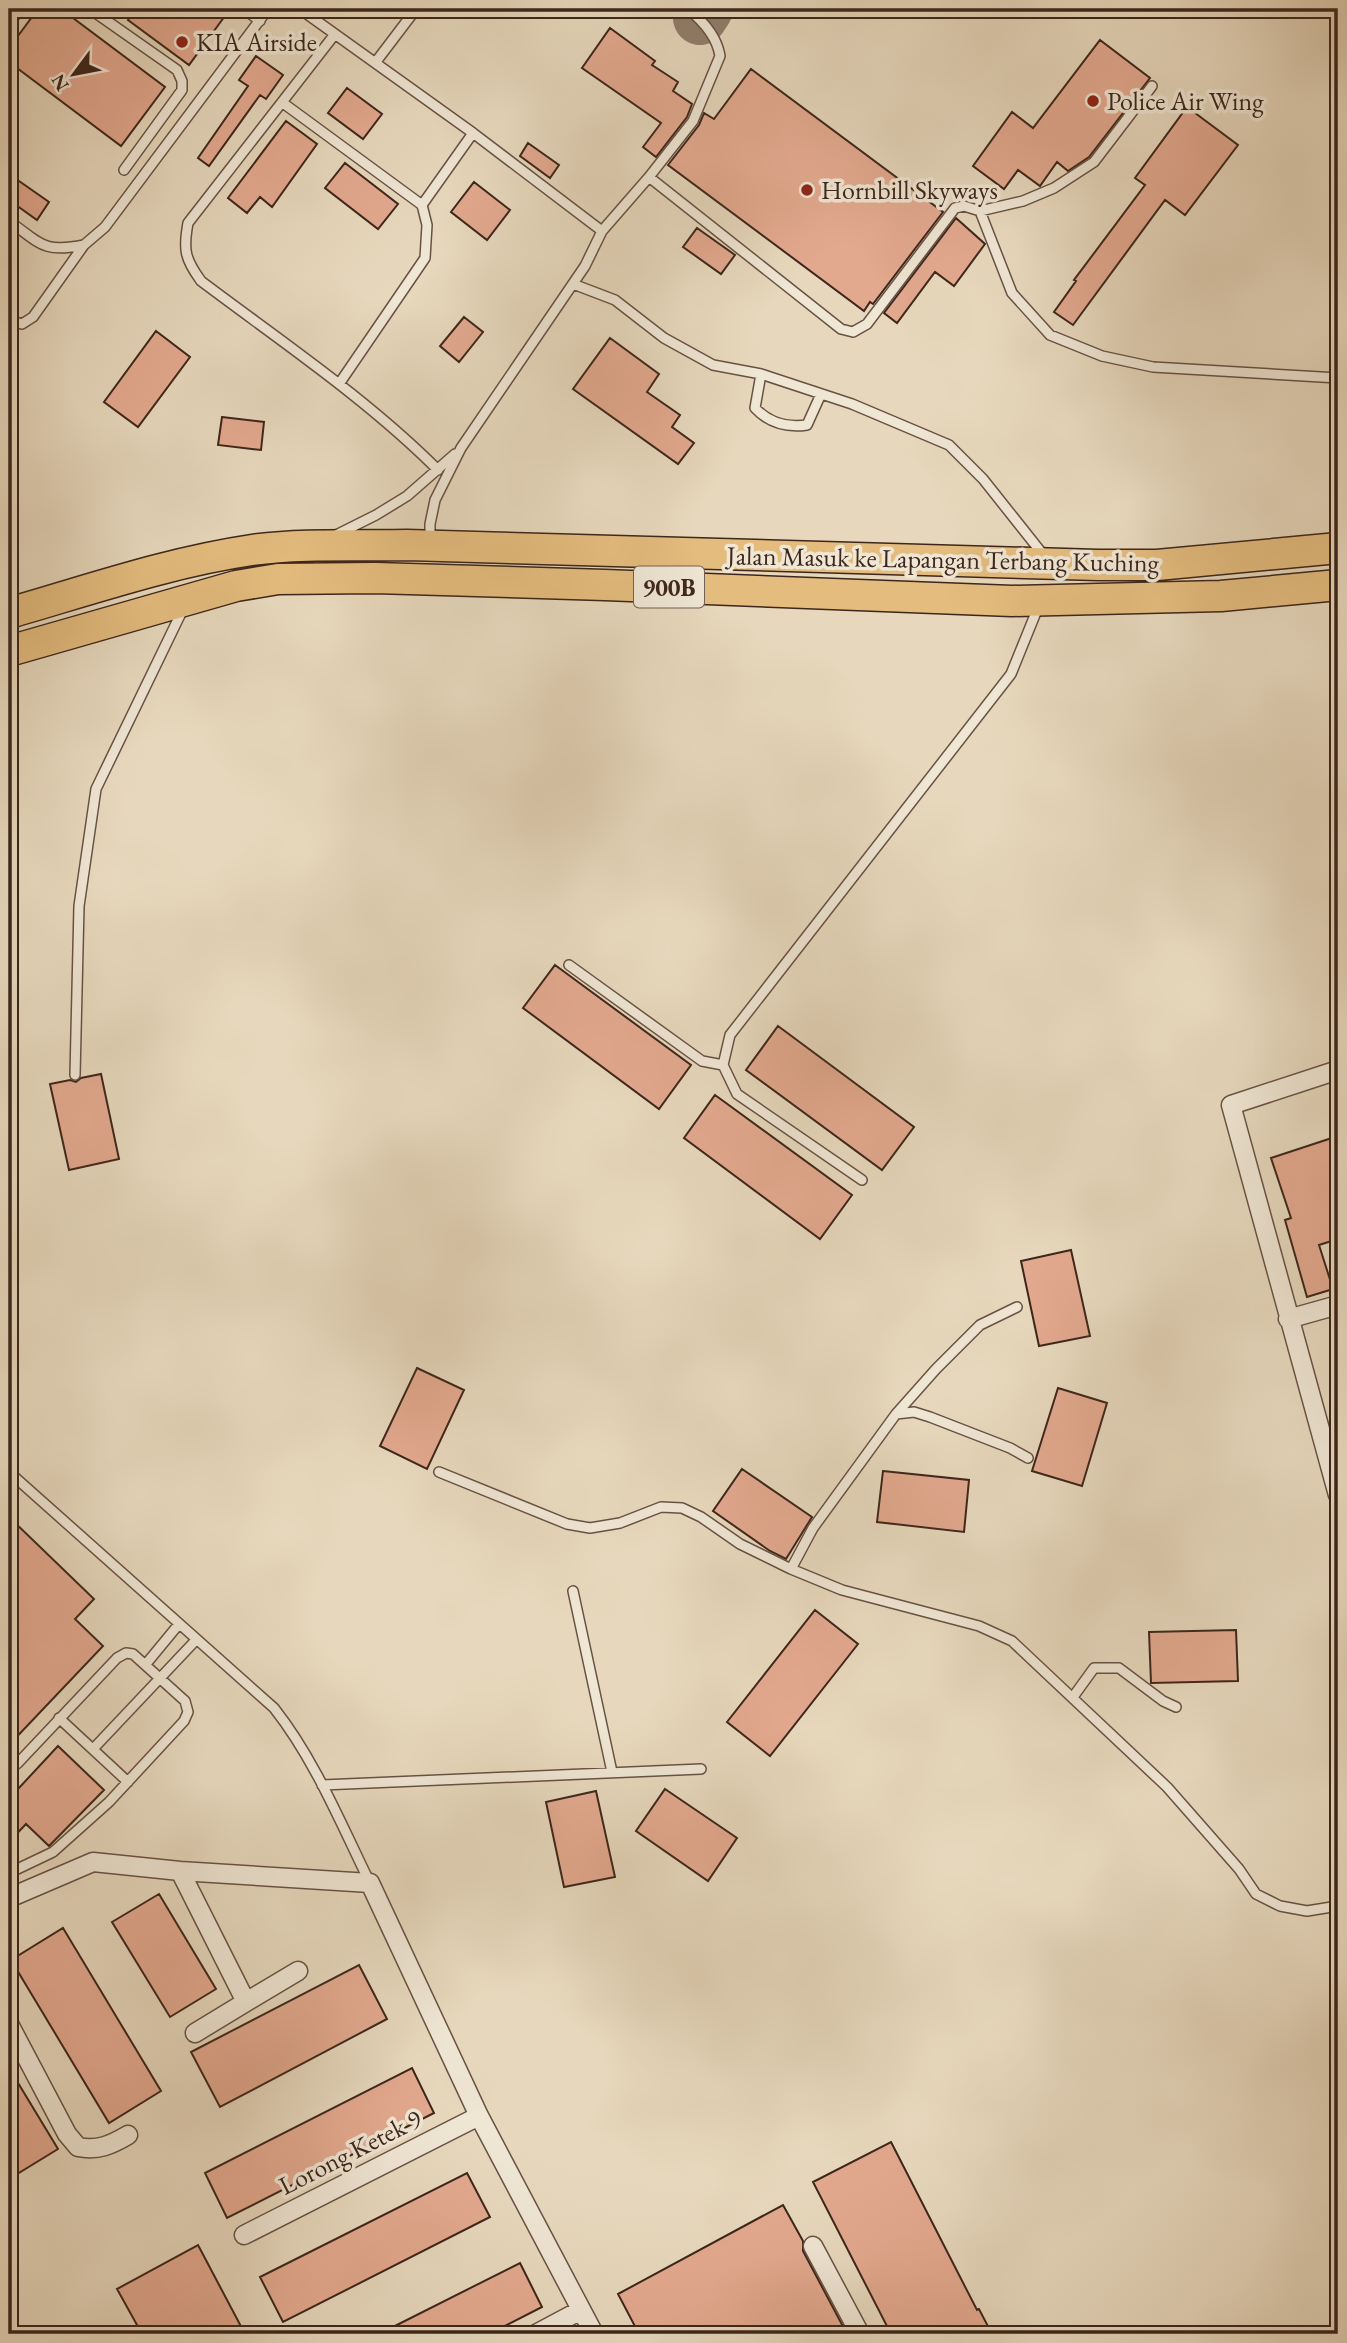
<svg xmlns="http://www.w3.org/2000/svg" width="1347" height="2343" viewBox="0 0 1347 2343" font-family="'EB Garamond',serif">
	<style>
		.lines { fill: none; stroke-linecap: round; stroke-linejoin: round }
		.taxiway { stroke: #927f6c; stroke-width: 54 }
		.building { fill: #e3a98f; stroke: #3d261b; stroke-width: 2 }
		.service-casing { stroke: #685244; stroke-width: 12 }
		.minor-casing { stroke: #685244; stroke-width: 21 }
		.trunk-casing { stroke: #3d261b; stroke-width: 33 }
		.service { stroke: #efe6d4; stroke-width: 9 }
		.minor { stroke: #efe6d4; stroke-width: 18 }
		.trunk { stroke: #e4bc7e; stroke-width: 30 }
		.poi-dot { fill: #8f2418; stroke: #efe6d4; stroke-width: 2.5 }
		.labels { text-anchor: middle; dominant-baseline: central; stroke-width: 7; stroke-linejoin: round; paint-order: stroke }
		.shield { fill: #efe6d4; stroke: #726052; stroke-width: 2 }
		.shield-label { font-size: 24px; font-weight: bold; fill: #3d261b }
		.poi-label { font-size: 26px; fill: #3d261b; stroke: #efe6d4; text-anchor: start }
		.street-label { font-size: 26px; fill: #3d261b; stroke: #efe6d4 }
	</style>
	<rect width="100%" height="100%" fill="#e7d8bd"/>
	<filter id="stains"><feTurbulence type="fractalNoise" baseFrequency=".00286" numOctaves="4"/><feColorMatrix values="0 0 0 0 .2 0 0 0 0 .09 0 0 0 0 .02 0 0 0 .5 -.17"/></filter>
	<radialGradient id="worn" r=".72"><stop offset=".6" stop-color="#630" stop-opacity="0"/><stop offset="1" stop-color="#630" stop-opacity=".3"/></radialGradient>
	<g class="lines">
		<path class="taxiway" d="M700,18L706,9"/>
	</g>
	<path class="building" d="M38,9H61L165,87L121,146L9,62V48Z
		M136,9H230L189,65L128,20Z
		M610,28L655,61L652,65L678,82L673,91L692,104L687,117L656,157L643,147L661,123L582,68Z
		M1100,40L1150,78L1089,157L1068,171L1057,162L1040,186L1018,170L1004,189L973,166L1012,112L1033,128Z
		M256,56L283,75L266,99L260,95L209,166L198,158L248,86L239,80Z
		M751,69L943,212L873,304L870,302L864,311L668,165L699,125L704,113L714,119Z
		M347,88L382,114L363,139L328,113Z
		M1187,107L1238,145L1185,215L1165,200L1073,325L1054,312L1076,281L1074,280L1145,185L1135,178Z
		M286,121L317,144L272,207L260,197L247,213L228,198Z
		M528,143L559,165L550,178L520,156Z
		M345,163L398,204L378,229L325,188Z
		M9,174L49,202L37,220L9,200Z
		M474,182L510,210L487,240L451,212Z
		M956,218L985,244L954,286L935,272L897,323L884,313Z
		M697,228L735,255L721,274L683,247Z
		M464,317L483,332L459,362L440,346Z
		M156,331L190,357L138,427L104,402Z
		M610,338L659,374L647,392L680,415L672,427L694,443L678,464L573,389Z
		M222,417L264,422L261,450L218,445Z
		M555,965L691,1065L659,1109L523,1008Z
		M778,1026L914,1127L882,1170L746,1070Z
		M101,1074L119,1159L69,1170L50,1084L70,1080L76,1082L81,1078Z
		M715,1095L852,1195L820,1239L684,1138Z
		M1338,1136V1239L1319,1245L1333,1289L1307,1297L1285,1220L1291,1218L1271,1158Z
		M1071,1250L1090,1336L1039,1346L1021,1261Z
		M417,1368L464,1390L427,1469L380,1446Z
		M1058,1388L1107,1403L1082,1486L1032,1471Z
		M742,1469L812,1517L786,1559L770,1551L713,1511Z
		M883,1471L969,1480L964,1532L877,1522Z
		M9,1517L94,1599L75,1619L103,1646L9,1745Z
		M815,1610L858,1644L770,1756L727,1722Z
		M1236,1630L1238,1681L1151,1683L1149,1632Z
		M58,1746L104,1790L49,1846L26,1824L9,1842V1780L18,1789Z
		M665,1789L737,1838L708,1881L636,1831Z
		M596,1791L615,1877L564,1887L546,1802Z
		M159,1894L216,1989L170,2017L112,1922Z
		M63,1928L161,2091L109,2123L11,1960Z
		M359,1965L387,2019L220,2107L191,2052Z
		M9,2068L58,2149L9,2179Z
		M412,2068L434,2113L227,2218L205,2173Z
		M891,2142L977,2310L979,2309L992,2334H891L813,2182Z
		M467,2173L490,2217L283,2322L260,2277Z
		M783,2205L803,2241V2251L847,2334H639L618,2294Z
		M198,2245L245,2334H142L117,2289Z
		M520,2263L542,2307L489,2334H379Z"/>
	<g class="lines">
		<defs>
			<path id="service" d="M90,9L177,70L182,81V90L124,170
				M244,9L260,21
				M300,9L473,133L602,231
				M9,24L20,9
				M335,34L188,223C183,250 185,259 201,281C282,342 367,399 438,470
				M375,63L416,9
				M283,103L422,205L427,225L425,258L339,384
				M649,177L841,329L853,332L867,324L955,208L964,206L980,211L1023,201L1054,188L1094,162L1152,86
				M422,205L473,133
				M980,211L1012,293L1050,335L1102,356L1153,367L1338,378
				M9,221C41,244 43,253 84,245
				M573,284L615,300L664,338L713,365L761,374L852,404L949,445L983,479L1045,557
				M9,320L22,324L33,317L84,245L105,227L268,9
				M761,374L755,408C769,423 786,428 807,425L821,394
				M334,536L376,515L407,496L455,454
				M430,542V524L435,500L461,448L585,266L602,231L649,177L693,121L720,56C717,37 703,21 688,9
				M569,965L702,1061L723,1065
				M75,1075L79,906L96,789L184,607
				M862,1180L737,1094L723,1065L730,1035L1011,674L1039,605
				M896,1414L914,1412L930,1417L1010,1448L1028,1458
				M1325,1447L1338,1443
				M9,1472L274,1708C315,1760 341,1824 370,1883
				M439,1472L567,1524L590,1528L620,1523L661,1507L682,1508L701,1517L740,1544L791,1569L842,1590L979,1626L1012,1641L1167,1787L1239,1869L1256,1894L1280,1906L1307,1911L1338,1906
				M791,1569L813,1528L896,1414L936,1369L980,1325L1017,1307
				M573,1591L612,1772
				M146,1664L179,1624
				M1073,1697L1094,1668H1119L1163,1701L1176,1707
				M59,1718L128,1782
				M93,1749L196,1640
				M322,1785L701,1769
				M9,1873L53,1852L109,1802L184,1721L188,1712L185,1701L133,1654L126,1653L117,1658L17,1764"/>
			<path id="minor" d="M1338,1070L1231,1105L1338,1495
				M1288,1319L1338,1305
				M180,1871L246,2002L195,2033
				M9,1898L93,1862L180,1871L370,1883L479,2116L594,2334
				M246,2002L298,1971
				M9,2024L67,2134L78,2147C98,2151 111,2145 128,2135
				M244,2235L479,2116
				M813,2246L860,2334
				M536,2334L581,2310"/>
			<path id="trunk" d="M9,613C89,590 170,562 252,550C303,543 356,546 407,545L1098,565H1157L1338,548
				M9,651L236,586L278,579L375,578L605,585L1012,601L1221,596L1338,585"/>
		</defs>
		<use href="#service" class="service-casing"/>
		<use href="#minor" class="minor-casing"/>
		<use href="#trunk" class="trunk-casing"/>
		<use href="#service" class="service"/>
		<use href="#minor" class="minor"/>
		<use href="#trunk" class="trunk"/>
	</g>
	<g class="poi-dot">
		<circle cx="182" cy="42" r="7"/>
		<circle cx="1093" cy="101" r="7"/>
		<circle cx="807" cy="190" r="7"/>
	</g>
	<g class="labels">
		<rect class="shield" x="634" y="566.5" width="70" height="41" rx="5"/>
		<g class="shield-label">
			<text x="669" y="587">900B</text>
		</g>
		<g class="poi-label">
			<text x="196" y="42">KIA Airside</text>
			<text x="1107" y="101">Police Air Wing</text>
			<text x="821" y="190">Hornbill Skyways</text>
		</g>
		<g class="street-label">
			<text transform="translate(943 559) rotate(1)">Jalan Masuk ke Lapangan Terbang Kuching</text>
			<text transform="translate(350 2152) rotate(-27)">Lorong Ketek 9</text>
		</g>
	</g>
	<rect width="1347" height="2343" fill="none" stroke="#e7d8bd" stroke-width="35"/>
	<rect x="10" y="10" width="1326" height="2322" fill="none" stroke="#3d261b" stroke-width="3.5"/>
	<rect x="18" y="18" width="1312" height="2308" fill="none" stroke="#3d261b" stroke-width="2"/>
	<g transform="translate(74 74) rotate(238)" stroke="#efe6d4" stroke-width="5" paint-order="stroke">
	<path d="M0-5L12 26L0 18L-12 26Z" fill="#3d261b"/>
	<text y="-10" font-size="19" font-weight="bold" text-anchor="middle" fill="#3d261b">N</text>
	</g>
	<rect width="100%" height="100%" filter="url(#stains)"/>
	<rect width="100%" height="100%" fill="url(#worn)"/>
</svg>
